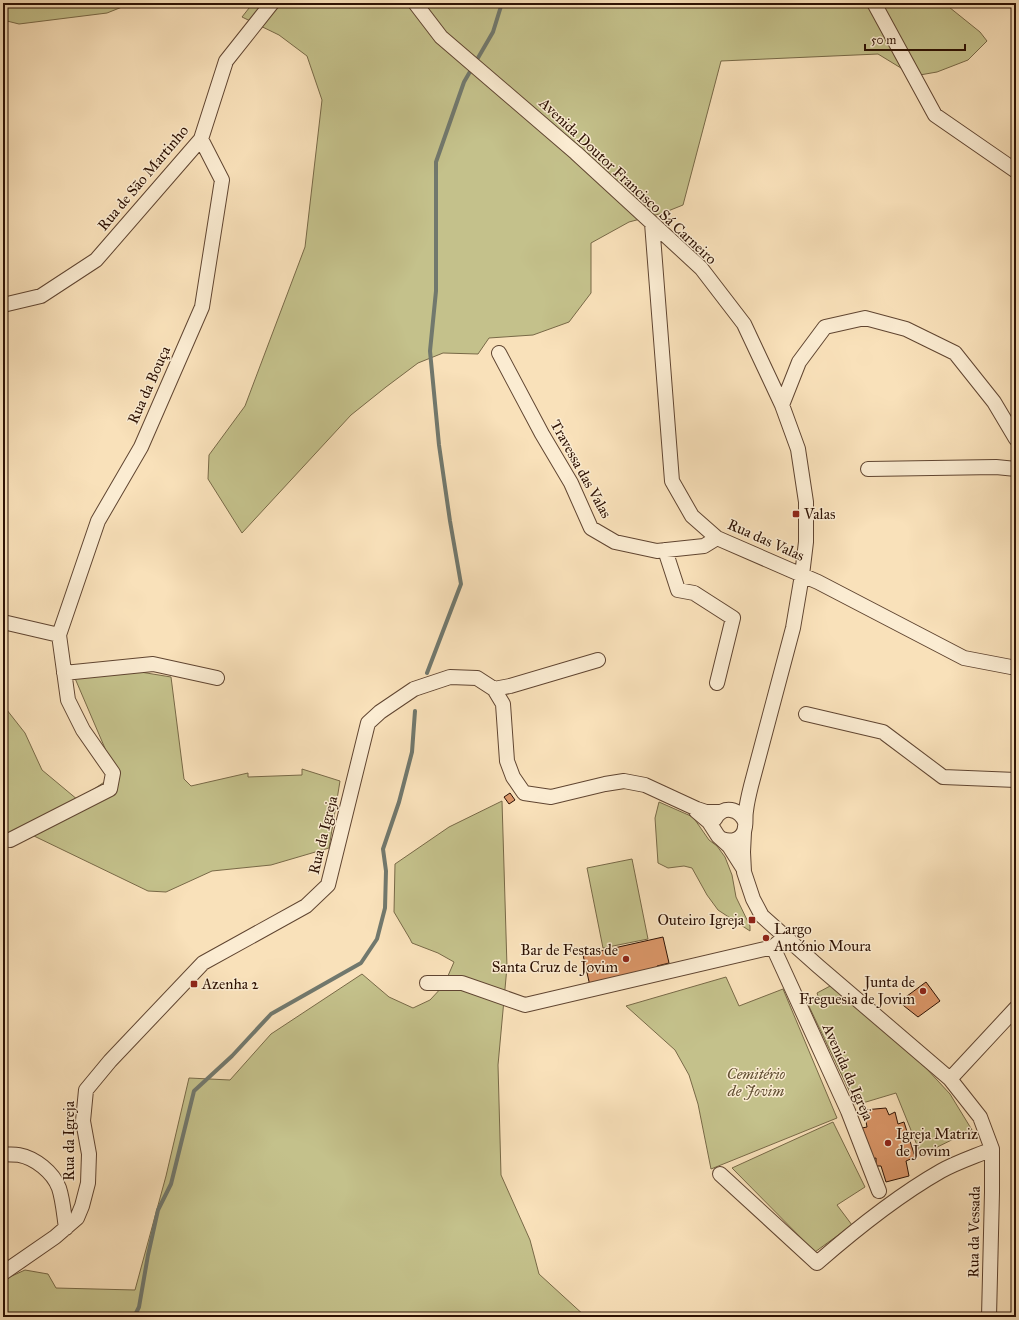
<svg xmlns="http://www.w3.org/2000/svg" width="1019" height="1320" viewBox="0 0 1019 1320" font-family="'IM FELL Great Primer',serif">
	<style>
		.green { fill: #c4c18b; stroke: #786947 }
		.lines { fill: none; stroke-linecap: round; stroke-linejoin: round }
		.stream { stroke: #71786d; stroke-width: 4 }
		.building { fill: #dc9769; stroke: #2d1103 }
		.minor-casing { stroke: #604531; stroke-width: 16 }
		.minor { stroke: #fbecd2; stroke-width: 14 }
		.poi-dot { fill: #8f2418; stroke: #fbecd2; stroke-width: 1.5 }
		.labels { text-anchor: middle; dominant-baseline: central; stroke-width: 3; stroke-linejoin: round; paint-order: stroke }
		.street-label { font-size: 15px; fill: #2d1103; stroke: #fbecd2 }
		.poi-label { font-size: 15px; fill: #2d1103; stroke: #fbecd2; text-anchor: start }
		.park-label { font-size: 15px; font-style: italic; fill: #624f33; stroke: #fbecd2 }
	</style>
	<rect width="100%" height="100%" fill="#f9e1ba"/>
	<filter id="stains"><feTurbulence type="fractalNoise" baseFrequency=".005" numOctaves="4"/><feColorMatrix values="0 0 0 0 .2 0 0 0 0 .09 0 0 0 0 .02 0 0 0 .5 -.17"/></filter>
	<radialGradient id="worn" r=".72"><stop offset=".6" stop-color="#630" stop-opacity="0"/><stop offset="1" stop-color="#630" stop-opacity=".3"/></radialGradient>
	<path class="green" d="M3,3H132L107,13L19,24L3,20Z
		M253,3H944L980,32L987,41L968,60L937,72L914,76L878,54L721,61L683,205L663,213L629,222L591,243V293L569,322L533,335L489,338L478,354L443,353L418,363L386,387L351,415L242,533L208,479L209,455L245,406L305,247L322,100L307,56L279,35L242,17Z
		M122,669L171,677L184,779L191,786L248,773V777L302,775V769L340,781L329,848L271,865L212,871L166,892L148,891L34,836L3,834V705L25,733L42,770L78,800L116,774L74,676Z
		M502,801L507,967L498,1065L501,1175L530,1240L539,1274L586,1317H3V1280L25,1270L48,1274L56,1288L135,1290L166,1176L189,1078L230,1080L271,1034L362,974L389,997L413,1008L430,1000L444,985L454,962L438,953L412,943L410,939L394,912L395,864L449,827Z
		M659,802L693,817L709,840L717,846L725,857L732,875L736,897L750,926V931L718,910L707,895L692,868L684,866L668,868L658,863L655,818Z
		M632,859L648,939L603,948L587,868Z
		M726,977L739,1006L783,989L837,1118L711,1169L698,1104L689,1075L675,1050L626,1006Z
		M832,985L926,1068L950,1094L972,1130L921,1155L896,1093L856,1105L807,1002L818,996L817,993Z
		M833,1122L865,1187L837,1205L852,1225L815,1252L732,1168Z"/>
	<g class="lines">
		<path class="stream" d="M427,673L461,584L450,521L439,445L430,351L436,291V162L464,82L493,32L502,3
			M134,1317L139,1307L148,1255L158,1210L171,1184L194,1091L232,1056L271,1014L361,963L377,939L385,908L386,871L383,849L399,802L412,752L415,711"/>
	</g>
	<path class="building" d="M510,793L515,800L509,804L504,797Z
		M663,937L669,963L657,966L658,969L590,986L583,955Z
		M926,982L940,1001L918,1017L899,1002Z
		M886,1108L889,1115L895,1112L898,1124L904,1122L915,1157L906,1161L909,1176L886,1182L881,1166H876V1158L870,1159L862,1128L867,1127L864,1110Z"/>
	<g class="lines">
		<defs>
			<path id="minor" d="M415,3L441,37L576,153L701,268L744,324L782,405L798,449L806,502V542L802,575L793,628L751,786C749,794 747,802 746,811C745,816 746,821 745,827C744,839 732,843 722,839
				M874,3L935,115L1016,171
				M652,223L672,481L692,516L717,538L818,582L964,658L1011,667L1016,666
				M3,305L41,296L96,260L201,139L226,61L272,3
				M499,353L542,434L571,483L591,528L615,542L657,551L704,546L717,538
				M782,405L799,362L825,327L865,318L906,329L955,353L994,402L1016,439
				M868,469L996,467L1016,469
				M665,550L678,590L694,593L733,618L717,683
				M3,622L59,635
				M64,673L153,664L217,678
				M494,689L510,686L598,660
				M806,714L883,732L943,777L1016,780
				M696,811L709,822L718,836L729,846L743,868
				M715,819C723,804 740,809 745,822
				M744,832L743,852L744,872L753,899L762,916L818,966L950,1079L980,1117L992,1149V1192L989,1317
				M10,840L110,789L113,773L83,730L68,700L59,635L98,521L141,447L202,307L222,180L201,139
				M773,947L848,1111L879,1191
				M427,983H462L525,1005L773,947L785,937
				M950,1079L1016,1008
				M3,1154C8,1155 14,1154 19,1155C35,1158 53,1172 59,1188C63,1200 64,1215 66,1228
				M720,1174L817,1263C856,1229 897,1196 941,1171C957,1162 976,1156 992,1149
				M3,1273L55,1237L77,1218L82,1206L88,1183L89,1154L83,1121L86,1090L110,1061L203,963L306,906L328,885L368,723L380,712L414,689L450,677L477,678L494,689L503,704L507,761L513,777L524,793L551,797L605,784L624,781L645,785L697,809L706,812H721"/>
		</defs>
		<use href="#minor" class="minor-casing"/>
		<use href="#minor" class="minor"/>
	</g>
	<g class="poi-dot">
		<rect x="792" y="510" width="8" height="8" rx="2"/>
		<rect x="748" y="916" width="8" height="8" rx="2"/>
		<circle cx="766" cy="938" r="4"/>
		<circle cx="626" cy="959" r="4"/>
		<rect x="190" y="980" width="8" height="8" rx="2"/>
		<circle cx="923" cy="991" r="4"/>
		<circle cx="888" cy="1143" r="4"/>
	</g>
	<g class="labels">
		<g class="street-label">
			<text transform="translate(143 178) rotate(-50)">Rua de São Martinho</text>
			<text transform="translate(628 181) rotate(43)">Avenida Doutor Francisco Sá Carneiro</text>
			<text transform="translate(149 385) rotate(-66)">Rua da Bouça</text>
			<text transform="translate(581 469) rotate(61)">Travessa das Valas</text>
			<text transform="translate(766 540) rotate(24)">Rua das Valas</text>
			<text transform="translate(323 835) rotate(-76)">Rua da Igreja</text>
			<text transform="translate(848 1072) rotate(66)">Avenida da Igreja</text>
			<text transform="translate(69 1141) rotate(-90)">Rua da Igreja</text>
			<text transform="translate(974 1232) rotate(-89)">Rua da Vessada</text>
		</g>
		<g class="poi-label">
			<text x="804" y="514">Valas</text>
			<text x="744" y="920" text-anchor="end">Outeiro Igreja</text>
			<text x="774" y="929">Largo<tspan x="774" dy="17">António Moura</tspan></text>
			<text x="618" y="950" text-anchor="end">Bar de Festas de<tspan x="618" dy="17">Santa Cruz de Jovim</tspan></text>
			<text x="915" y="982" text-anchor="end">Junta de<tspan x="915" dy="17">Freguesia de Jovim</tspan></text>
			<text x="202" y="984">Azenha 2</text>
			<text x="896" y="1134">Igreja Matriz<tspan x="896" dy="17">de Jovim</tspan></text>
		</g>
		<g class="park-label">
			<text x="756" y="1074">Cemitério<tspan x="756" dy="17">de Jovim</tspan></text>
		</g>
	</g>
	<rect width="1019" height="1320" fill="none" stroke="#f9e1ba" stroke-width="16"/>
	<rect x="4" y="4" width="1011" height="1312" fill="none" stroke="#2d1103" stroke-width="2"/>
	<rect x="8" y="8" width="1003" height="1304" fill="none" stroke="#2d1103"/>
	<path d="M865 44v6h100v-6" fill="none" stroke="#2d1103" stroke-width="2"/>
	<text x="871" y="44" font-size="12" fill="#2d1103" stroke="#fbecd2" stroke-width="3" paint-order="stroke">50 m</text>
	<rect width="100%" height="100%" filter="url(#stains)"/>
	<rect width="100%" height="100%" fill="url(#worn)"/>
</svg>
